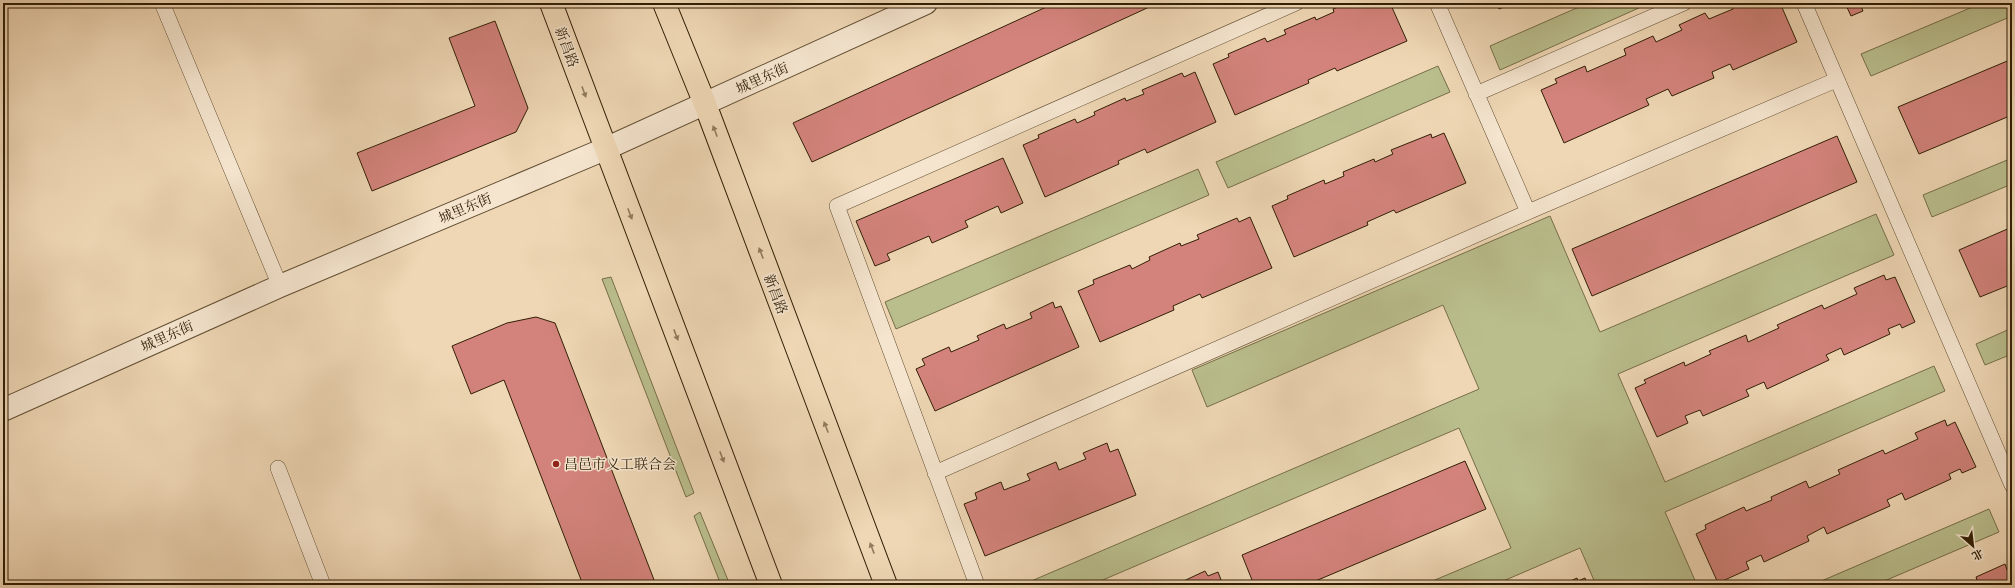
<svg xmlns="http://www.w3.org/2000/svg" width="2015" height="588" viewBox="0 0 2015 588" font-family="'Libre Caslon Text','Noto Serif SC',serif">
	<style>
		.green { fill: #babe8d; stroke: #766e49 }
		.building { fill: #d3837c; stroke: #311f05 }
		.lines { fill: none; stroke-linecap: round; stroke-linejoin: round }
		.service-casing { stroke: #604d31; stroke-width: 16 }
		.tertiary-casing { stroke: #604d31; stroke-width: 24 }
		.primary-casing { stroke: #311f05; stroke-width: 24 }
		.service { stroke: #f5e5cf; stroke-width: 15 }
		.tertiary { stroke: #f5e5cf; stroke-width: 22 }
		.primary { stroke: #efd7b5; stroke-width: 22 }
		.oneway { fill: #907b5d }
		.poi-dot { fill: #8f2418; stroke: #f5e5cf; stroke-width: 1.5 }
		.labels { text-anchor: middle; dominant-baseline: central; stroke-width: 3; stroke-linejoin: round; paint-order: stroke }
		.street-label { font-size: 14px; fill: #311f05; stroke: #f5e5cf }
		.poi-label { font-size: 14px; fill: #311f05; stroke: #f5e5cf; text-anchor: start }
	</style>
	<rect width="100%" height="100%" fill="#efd7b5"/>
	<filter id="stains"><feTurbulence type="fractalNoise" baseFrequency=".005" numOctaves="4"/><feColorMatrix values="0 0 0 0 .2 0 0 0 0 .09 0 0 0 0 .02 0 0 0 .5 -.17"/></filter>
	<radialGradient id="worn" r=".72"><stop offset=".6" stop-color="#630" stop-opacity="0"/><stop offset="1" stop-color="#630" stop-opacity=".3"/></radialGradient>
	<path class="green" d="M1588,3H1650L1500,70L1490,46Z
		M1982,3H2012V16L1871,76L1861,54Z
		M1438,66L1450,92L1228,188L1216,162Z
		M2012,158V184L1932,217L1923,195Z
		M1198,169L1209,195L896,329L885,302Z
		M1876,214L1894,255L1618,374L1665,482L1934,366L1945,391L1665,512L1697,585H1596L1580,548L1494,585H1423L1511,548L1459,428L1091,585H1022L1479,389L1443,305L1207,407L1192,370L1550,216L1600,332Z
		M611,277L694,493L686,497L602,279Z
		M2012,328V354L1985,365L1976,344Z
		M1989,509L1999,532L1875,585H1812Z
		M700,512L730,585H721L694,516Z"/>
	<path class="building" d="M1055,3H1158L812,162L793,123Z
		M1346,3H1390L1407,41L1337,71L1335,68L1308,80L1309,83L1235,115L1213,64L1229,57L1228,54L1265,38L1267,42L1286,34L1284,30L1315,17L1316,20L1334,12L1333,9Z
		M1496,3H1514L1499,9Z
		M1734,3H1780L1797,42L1733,70L1730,64L1712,72L1714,78L1672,96L1668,89L1646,99L1649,105L1564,143L1541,90L1557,83L1555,79L1585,66L1587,72L1626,55L1624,49L1653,36L1656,42L1682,30L1679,25L1705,13L1709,19L1733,9L1731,4Z
		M1845,3H1864L1860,4L1863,11L1851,16Z
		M495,21L528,108L516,132L372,191L357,153L475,106L449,38Z
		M2012,59V115L1919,154L1898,107Z
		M1195,72L1216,122L1147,153L1145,149L1118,161L1119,164L1045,197L1023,145L1039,138L1038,135L1075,119L1077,123L1095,115L1094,112L1125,98L1126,101L1144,94L1142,90L1182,73L1184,77Z
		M1444,133L1466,183L1396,213L1394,210L1367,222L1368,225L1294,257L1272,206L1288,199L1287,196L1324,180L1325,184L1344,176L1343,172L1374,159L1375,162L1393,154L1391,150L1431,134L1432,138Z
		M1837,136L1857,182L1592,296L1572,249Z
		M1003,158L1023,203L1001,213L998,206L965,221L968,227L932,243L929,236L887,254L890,260L875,266L856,221Z
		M1250,217L1272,268L1202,298L1200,294L1173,306L1174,310L1100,342L1078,291L1094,284L1093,280L1130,265L1132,269L1150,260L1149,257L1180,243L1181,246L1199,239L1197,235L1237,218L1239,222Z
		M2012,227V284L1980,297L1959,250Z
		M1884,275L1886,280L1895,277L1915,322L1902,328L1900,324L1888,329L1890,334L1844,355L1841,348L1826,355L1829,360L1767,389L1764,382L1746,390L1749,396L1703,416L1700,410L1685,416L1688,423L1657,437L1635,388L1646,383L1644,380L1684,362L1685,366L1711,354L1709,351L1746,335L1748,342L1779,328L1777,325L1822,305L1824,309L1857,294L1854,288Z
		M1053,302L1055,308L1061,306L1079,347L935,411L916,369L925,365L922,359L949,347L951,352L979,340L977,336L1004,324L1006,329L1032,318L1030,313Z
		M536,317L555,323L656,585H583L504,380L471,394L452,346L507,323Z
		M1945,420L1947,426L1955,422L1976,467L1962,473L1960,469L1949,474L1951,479L1905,500L1902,493L1887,500L1890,506L1827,534L1824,527L1807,536L1809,541L1764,562L1761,555L1746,562L1749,569L1718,583L1696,534L1706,529L1705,525L1744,507L1746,511L1772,500L1771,497L1806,481L1809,488L1840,474L1838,470L1883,450L1885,454L1918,439L1915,433Z
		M1107,443L1110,452L1118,449L1136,495L985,556L964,504L977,499L975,493L1001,482L1004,490L1030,480L1027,474L1056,462L1059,470L1086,459L1083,453Z
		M1465,461L1486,509L1306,585H1254L1242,555Z
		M2005,564L2007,570L2012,568V585H1975L1978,583L1976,577Z
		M1205,571L1208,576L1218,572L1223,585H1175Z
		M1577,578L1578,581L1585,578L1588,585H1562Z"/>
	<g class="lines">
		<defs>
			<path id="service" d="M162,3L280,286
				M1437,3L1528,212
				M1804,3L2012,485
				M1476,94L1684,3
				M278,468L323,585
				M935,473L1528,212L1836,80
				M977,585L837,206L1296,3"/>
			<path id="tertiary" d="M3,410L280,286L605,149L926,3"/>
			<path id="primary" d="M551,3L771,585
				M664,3L705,104L886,585"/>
		</defs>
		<use href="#service" class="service-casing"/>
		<use href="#tertiary" class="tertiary-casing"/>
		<use href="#primary" class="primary-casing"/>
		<use href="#service" class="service"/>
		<use href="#tertiary" class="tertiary"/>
		<use href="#primary" class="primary"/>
	</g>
	<defs><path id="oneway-solid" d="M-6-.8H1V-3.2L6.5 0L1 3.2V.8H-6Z"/></defs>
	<g class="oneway">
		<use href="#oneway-solid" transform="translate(584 92) rotate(70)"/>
		<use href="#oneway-solid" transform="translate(715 131) rotate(-111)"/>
		<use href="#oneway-solid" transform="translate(630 214) rotate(69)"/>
		<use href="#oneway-solid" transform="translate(761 253) rotate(-111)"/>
		<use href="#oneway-solid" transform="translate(676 335) rotate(69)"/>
		<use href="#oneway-solid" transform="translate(826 427) rotate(-111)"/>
		<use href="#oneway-solid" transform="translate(722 457) rotate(69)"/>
		<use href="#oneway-solid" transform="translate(872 548) rotate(-111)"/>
	</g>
	<circle class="poi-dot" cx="556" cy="464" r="4"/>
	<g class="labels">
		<g class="street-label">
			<text transform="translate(567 47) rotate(70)">新昌路</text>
			<text transform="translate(762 78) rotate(-24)">城里东街</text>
			<text transform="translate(465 208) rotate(-23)">城里东街</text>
			<text transform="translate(776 294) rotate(69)">新昌路</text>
			<text transform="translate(167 336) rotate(-24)">城里东街</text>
		</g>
		<g class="poi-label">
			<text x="564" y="464">昌邑市义工联合会</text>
		</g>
	</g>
	<rect width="2015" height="588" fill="none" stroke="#efd7b5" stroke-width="16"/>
	<rect x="4" y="4" width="2007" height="580" fill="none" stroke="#311f05" stroke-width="2"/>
	<rect x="8" y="8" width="1999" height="572" fill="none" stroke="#311f05"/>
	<g transform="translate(1973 546) rotate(152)" stroke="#f5e5cf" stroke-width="3" paint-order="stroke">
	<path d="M0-3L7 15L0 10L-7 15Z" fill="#311f05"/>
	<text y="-6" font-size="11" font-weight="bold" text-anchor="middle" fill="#311f05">北</text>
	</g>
	<rect width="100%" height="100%" filter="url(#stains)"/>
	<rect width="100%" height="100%" fill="url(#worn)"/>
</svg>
